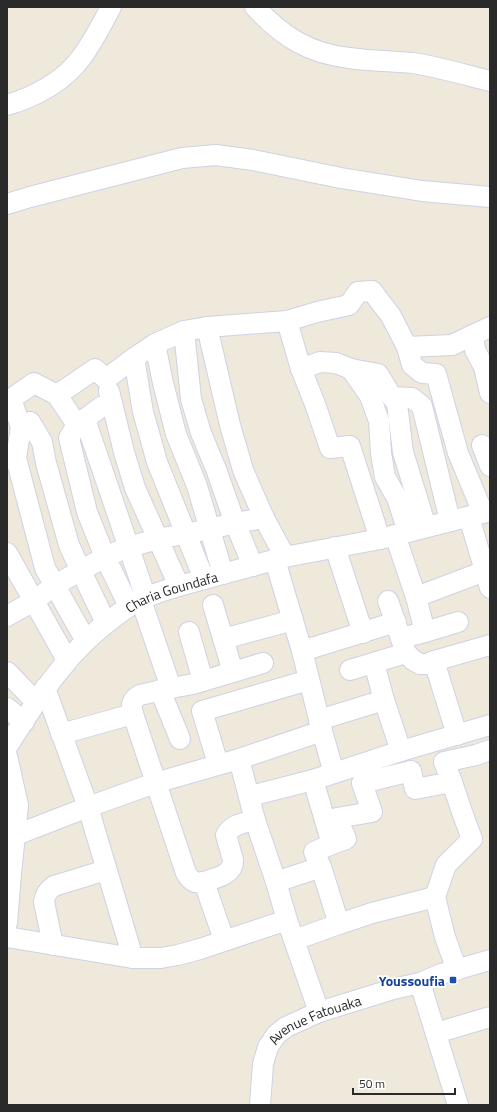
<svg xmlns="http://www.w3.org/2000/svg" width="497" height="1112" viewBox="0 0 497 1112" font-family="'Titillium Web',sans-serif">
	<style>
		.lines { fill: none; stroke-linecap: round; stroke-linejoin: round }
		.minor-casing { stroke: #d0d1e5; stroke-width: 22 }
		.minor { stroke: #fff; stroke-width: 20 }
		.transit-dot { fill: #1a4fb4; stroke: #fff; stroke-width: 1.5 }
		.labels { text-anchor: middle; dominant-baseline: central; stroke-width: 3.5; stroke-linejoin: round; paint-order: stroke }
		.street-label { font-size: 14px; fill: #2a2a2a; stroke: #fff }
		.transit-label { font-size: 14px; font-weight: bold; fill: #164399; stroke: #fff; text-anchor: end }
	</style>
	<rect width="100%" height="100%" fill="#eee9db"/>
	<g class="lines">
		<defs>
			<g id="minor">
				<path d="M255,7C283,37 308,53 349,58C370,61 392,61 413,63C439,67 465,75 490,81"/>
				<path d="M7,105C35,97 64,81 81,58C93,42 102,24 111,7"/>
				<path d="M7,204L30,197L182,158L216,155L253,160L341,178L422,191L490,197"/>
				<path d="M287,321L301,369L320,362L336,363L351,369L370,396L379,421L381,453L385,477L397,498L408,532"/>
				<path d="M207,327L230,425L243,470L264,518L285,557"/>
				<path d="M184,331L191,399L201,433L216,469L235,523L253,566"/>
				<path d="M473,335L475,350L484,367L490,393"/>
				<path d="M155,344L163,383L176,434L197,486L223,574"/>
				<path d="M407,347L412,365L422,373L436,374L458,453L483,513"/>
				<path d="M134,358L143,412L157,462L204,579"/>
				<path d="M301,369L315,404L330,448L350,446L380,539"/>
				<path d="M351,369L378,374L392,397L412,398L422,406L450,521"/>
				<path d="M109,391L124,452L135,488L179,586"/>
				<path d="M392,397L397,404L403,452L426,527"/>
				<path d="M112,403L101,407L77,425L69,438L87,512L105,557L129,606"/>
				<path d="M85,419L146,598"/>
				<path d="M77,425L57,395L95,369L106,379L134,358L155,344L184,331L207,327L287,321L317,312L349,305L358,292L372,291L391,316L407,347L452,345L490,327"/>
				<path d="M21,427L30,422L42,442L46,463L69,545L81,571L106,623"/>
				<path d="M482,445L490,466"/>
				<path d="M16,458L45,568L86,641"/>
				<path d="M7,459L16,458L21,427L11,399L34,383L57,395"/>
				<path d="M469,517L490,588"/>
				<path d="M395,535L416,597"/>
				<path d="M335,547L363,633"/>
				<path d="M7,553L67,660"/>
				<path d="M275,560L302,651L322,731L334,773"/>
				<path d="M141,600L171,688"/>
				<path d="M388,601L406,653L413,660L420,664H426L434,661L457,735"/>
				<path d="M213,605L233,672"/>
				<path d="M7,616L34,601L55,585L105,557L128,547L158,539L210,529L235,523L264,518"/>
				<path d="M189,632L203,681"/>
				<path d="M425,632L458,622"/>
				<path d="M401,638L425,632L416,597L485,571"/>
				<path d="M223,639L293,620"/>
				<path d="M302,651L396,622"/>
				<path d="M434,661L490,645"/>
				<path d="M374,663L384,700L401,751"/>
				<path d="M350,670L406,653"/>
				<path d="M7,672L36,702"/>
				<path d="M45,688L88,807L133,958"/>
				<path d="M160,690L180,739"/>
				<path d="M7,708L24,722"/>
				<path d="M133,714C131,705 131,700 140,695L171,688L193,684L263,663"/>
				<path d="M319,720L384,700"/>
				<path d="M61,734L133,714L186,873C190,880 195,884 204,882L224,940"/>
				<path id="s1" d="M7,747C37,700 67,651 113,618C121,612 128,607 136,602C150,595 165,590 179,586L285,557L380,539L490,511"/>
				<path d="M7,756L18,805L11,874L7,923"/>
				<path d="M239,759L255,820L276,882L287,920L319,1012"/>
				<path d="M218,764L202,711L309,680"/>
				<path d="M313,780L332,844L314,852L321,867"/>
				<path d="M250,796L313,780L401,751L490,725"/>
				<path d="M16,835L88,807L155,783L239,759L322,731"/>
				<path d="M332,844L346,839L337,818L372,812L362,783L411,771L415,789L452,782L444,762L476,755L490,750"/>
				<path d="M204,882C215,878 234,875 233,860L226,835C232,824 244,823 255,820"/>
				<path d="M276,882L321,867L339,924L294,940"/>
				<path d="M435,897L446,865L472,839L462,812L452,782"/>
				<path d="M339,924L372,913L435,897L445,937L457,970"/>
				<path d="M7,937L133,958H161L178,955L200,949L287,920"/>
				<path d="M53,945L44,902C45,894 48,890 54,886L106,870"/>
				<path d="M420,983L458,1105"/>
				<path d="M436,1033L490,1017"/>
				<path id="s2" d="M260,1105L263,1064L268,1047L276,1035L286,1027L319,1012L393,989L420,983L441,974L490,960"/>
			</g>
		</defs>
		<use href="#minor" class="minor-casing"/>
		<use href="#minor" class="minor"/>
	</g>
	<rect class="transit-dot" x="449" y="976" width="8" height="8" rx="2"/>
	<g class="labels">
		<g class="street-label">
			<text stroke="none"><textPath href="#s1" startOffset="233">Charia Goundafa</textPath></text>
			<text stroke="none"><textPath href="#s2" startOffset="115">Avenue Fatouaka</textPath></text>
		</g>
		<g class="transit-label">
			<text x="445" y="980">Youssoufia</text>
		</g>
	</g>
	<rect width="497" height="1112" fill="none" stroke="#2a2a2a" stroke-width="16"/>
	<path d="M353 1088v6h102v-6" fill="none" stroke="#2a2a2a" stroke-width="2"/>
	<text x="359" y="1088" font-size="12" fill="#2a2a2a" stroke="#ffffff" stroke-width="3" paint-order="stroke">50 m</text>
</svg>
